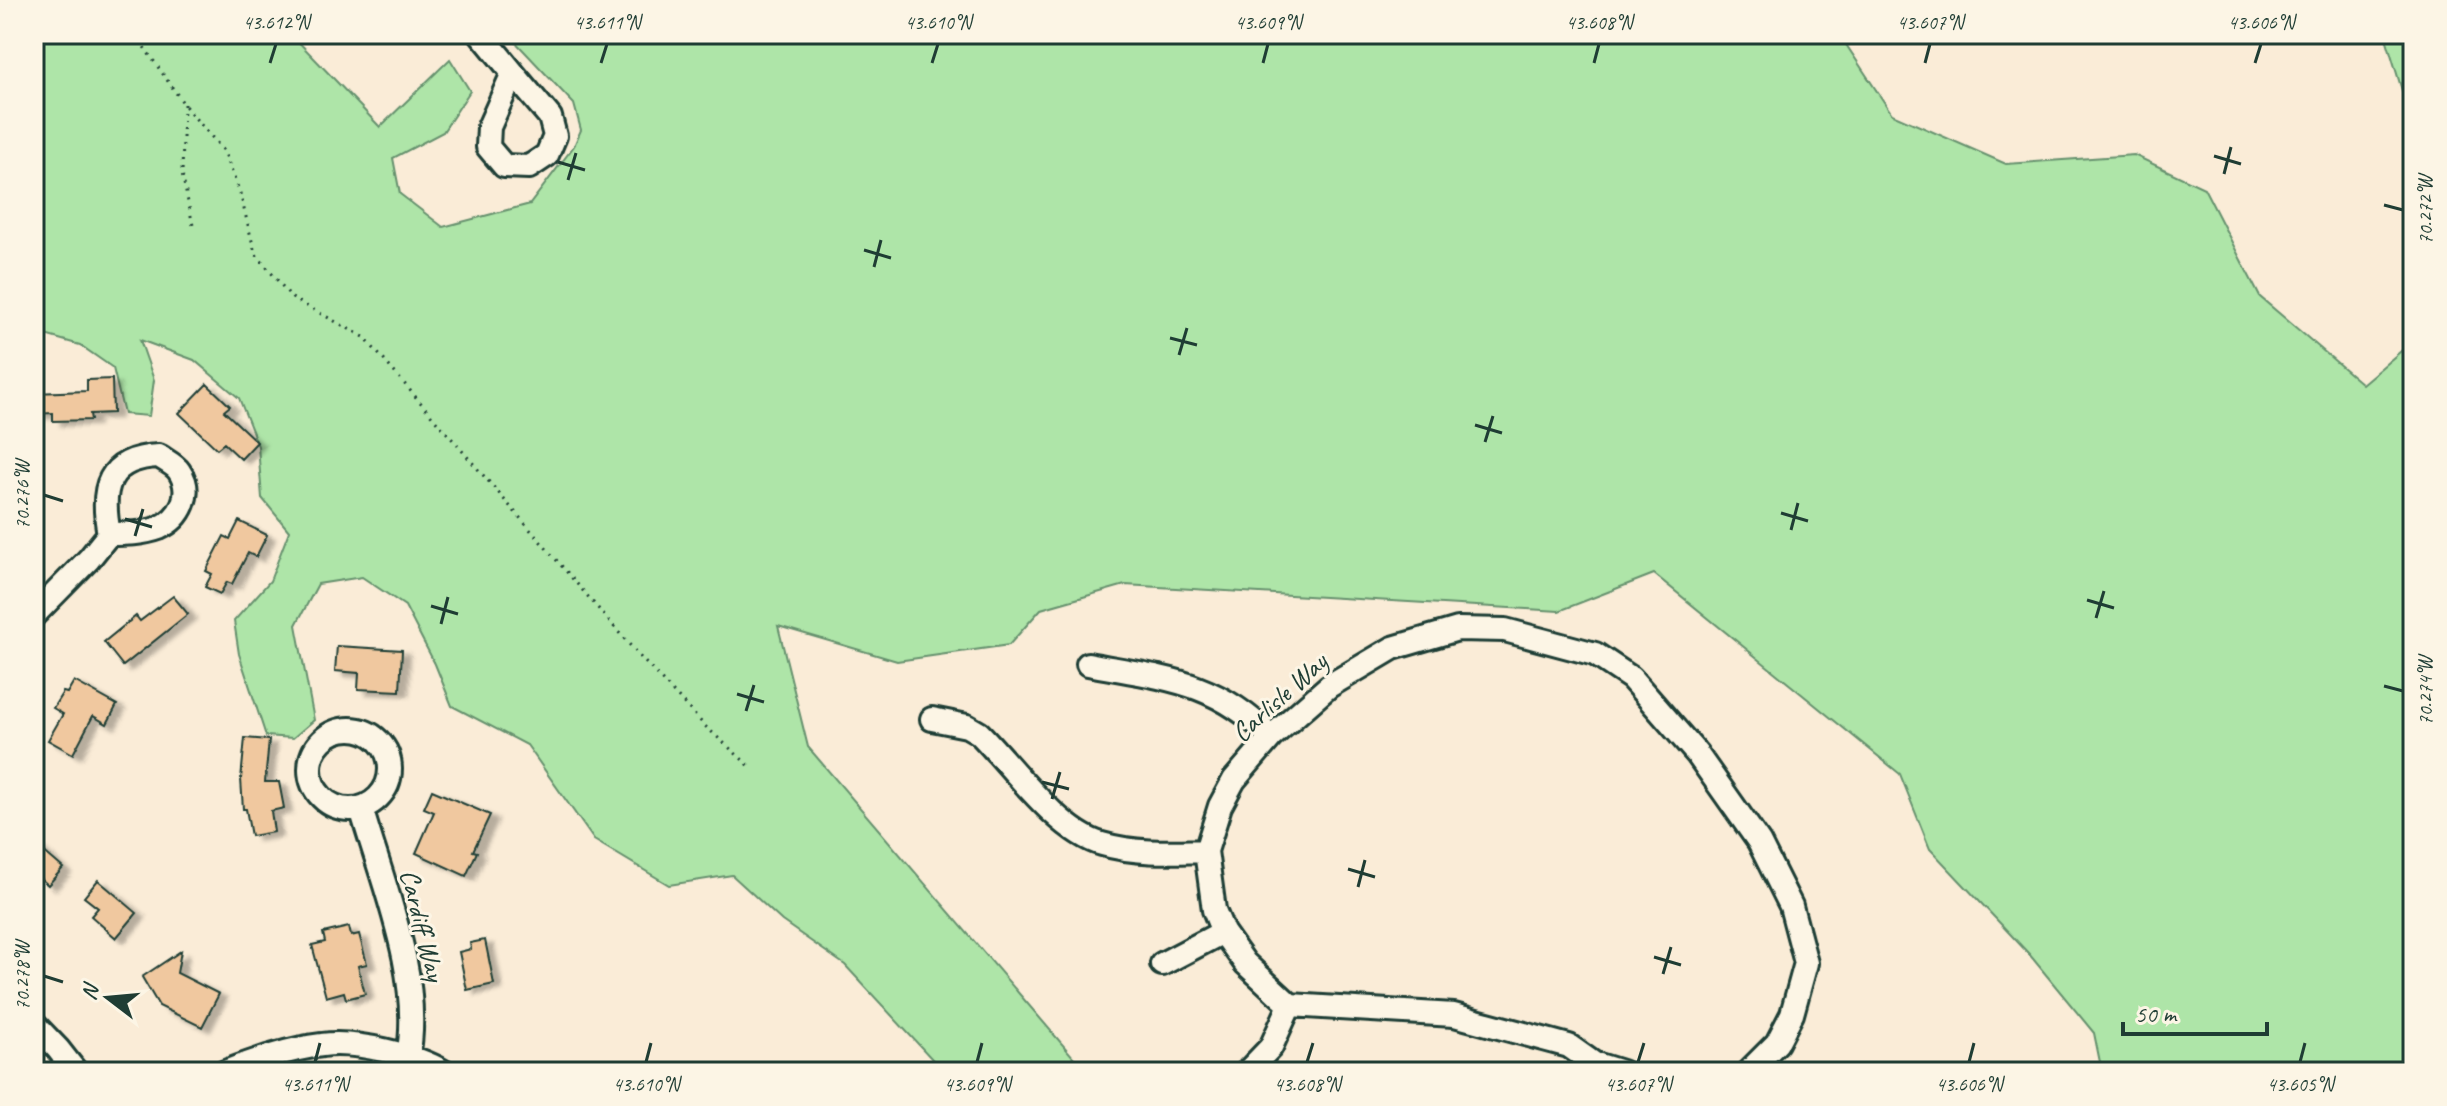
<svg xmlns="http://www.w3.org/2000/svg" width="2447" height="1106" viewBox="0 0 2447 1106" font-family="Caveat,sans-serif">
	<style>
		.green { fill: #aee5a8; stroke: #66916e; stroke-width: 2 }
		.building { fill: #f0c89f; stroke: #1f3d34; stroke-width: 2; filter: url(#shadow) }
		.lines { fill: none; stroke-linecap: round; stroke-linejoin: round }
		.street-casing { stroke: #1f3d34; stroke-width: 28 }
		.path { stroke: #1f3d34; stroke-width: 3; stroke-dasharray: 2 6; stroke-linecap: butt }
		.street { stroke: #fcf5e5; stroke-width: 22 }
		.ticks { fill: none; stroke: #1f3d34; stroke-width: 3 }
		.labels { text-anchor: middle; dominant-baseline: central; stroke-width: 6; stroke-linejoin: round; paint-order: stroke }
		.street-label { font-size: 28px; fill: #1f3d34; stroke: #fcf5e5 }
		.neatline { fill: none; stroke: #1f3d34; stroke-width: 3 }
		.ticks-label { font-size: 20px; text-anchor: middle; fill: #1f3d34 }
	</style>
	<defs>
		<filter id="shadow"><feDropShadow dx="8" dy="4.5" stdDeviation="2" flood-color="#0004"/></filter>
	</defs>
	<rect width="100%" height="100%" fill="#faecd7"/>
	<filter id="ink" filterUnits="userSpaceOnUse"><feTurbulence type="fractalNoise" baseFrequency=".0125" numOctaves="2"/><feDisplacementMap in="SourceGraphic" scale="16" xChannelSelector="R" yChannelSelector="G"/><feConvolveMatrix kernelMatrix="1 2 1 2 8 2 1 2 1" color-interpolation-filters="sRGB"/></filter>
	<g filter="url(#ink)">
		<path class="green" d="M34,34H291L380,127L450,59L470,91L443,132L393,158L400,194L443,227L530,204L574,146L581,130L574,104L508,34H1839L1892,114L2006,164L2134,155L2204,188L2260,297L2362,384L2413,341V1072H2102L2094,1033L2029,954L1930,849L1900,774L1654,574L1559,611L1125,585L1041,609L1009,645L897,661L778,626L808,747L1086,1072H944L845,965L782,921L732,875L669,885L594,840L527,745L452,706L435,664L405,606L362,577L318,584L296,625L314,720L293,738L266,736L239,654L234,621L270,581L289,531L262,498L258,446L239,398L194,360L140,340L154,380L149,416L124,414L113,368L80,345L38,333L34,335Z
			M2385,34H2413V116L2407,107Z"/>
		<path class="building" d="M112,379L113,413L90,414L91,420L53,421V413L34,414V393L87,391V380Z
			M207,384L230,406L224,411L257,442L241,459L224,443L217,449L179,413Z
			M239,521L267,535L256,557L248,553L232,584L227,582L220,594L205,587L212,574L206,571L224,536L230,539Z
			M173,596L188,614L123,666L104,642L136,616L140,621Z
			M337,646L402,650L400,691L358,689L359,673L335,671Z
			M74,681L117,705L107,724L93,716L73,754L48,740L63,714L53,708L63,692L67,693Z
			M245,738L269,740L265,782H279L284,808L271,811L274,832L251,836L246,809H243L241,779Z
			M432,790L490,815L473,851L477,852L466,876L416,853L434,812L424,808Z
			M34,843L63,868L48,885L34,873Z
			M98,880L137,913L116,938L91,916L98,908L84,897Z
			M349,927L351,936L359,934L367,964L358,966L365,994L346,999L344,992L326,997L312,945L325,942L323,933Z
			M485,940L494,984L467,990L459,952L471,949L470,943Z
			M181,951L177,973L219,994L202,1027L159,1006L142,977Z"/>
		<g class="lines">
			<defs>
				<path id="street" d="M481,34L513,73
					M513,73L550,117L555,136L547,155L529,167L504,166L488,147L489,127Z
					M159,456C166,461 175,465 179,471C194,493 181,518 159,528C143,534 125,534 109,534C100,488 107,458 159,456Z
					M34,615L89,559L109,534
					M1088,664C1163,678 1215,680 1271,737
					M932,719L967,726L979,733C1011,765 1058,832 1102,844C1136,854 1172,852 1206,851
					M310 769a40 40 0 1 1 80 0a40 40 0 1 1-80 0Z
					M361,808C383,885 423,978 408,1057
					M1162,964L1223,932
					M34,1024L58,1049L76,1072
					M225,1072C257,1060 288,1049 322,1045C355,1040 415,1055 444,1072
					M1247,1072L1271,1047L1290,1005
					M1622,1072L1593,1063L1569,1046L1454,1015L1290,1005L1245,963L1223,932L1214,910L1206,851L1220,806L1234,780L1271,737L1329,686L1393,648L1458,629L1505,630L1595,654L1631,678L1697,754L1759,842L1791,906L1806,963L1792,1014L1777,1043L1748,1072"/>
			</defs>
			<use href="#street" class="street-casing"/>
			<path class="path" d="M135,34L188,110L224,151L240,193L255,253L292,298L364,337L641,658L705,726L753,769
				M184,104L182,174L194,230"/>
			<use href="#street" class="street"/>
		</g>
	</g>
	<path class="ticks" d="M270,63L276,44M601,63L607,44M932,63L938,44M1263,63L1268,44M1594,63L1599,44M1925,63L1930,44M2255,63L2261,44M2214,156L2241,164M558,162L585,170M2224,174L2231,147M568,180L576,153M2384,205L2403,210M864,250L891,258M874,267L881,240M1170,338L1197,345M1179,355L1187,328M1475,425L1502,433M1485,442L1493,416M44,495L63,501M1781,513L1808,521M125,519L152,527M1791,530L1798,503M135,536L143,509M2087,600L2114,608M431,606L458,614M2096,618L2104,591M441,624L448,597M2384,686L2403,691M737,694L764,702M746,711L754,685M1042,782L1069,789M1052,799L1060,772M1348,869L1375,877M1358,887L1365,860M1654,957L1681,965M1663,974L1671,947M44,976L63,982M315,1062L320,1043M646,1062L651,1043M977,1062L982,1043M1307,1062L1313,1043M1638,1062L1644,1043M1969,1062L1974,1043M2300,1062L2305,1043"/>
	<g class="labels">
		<g class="street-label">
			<text transform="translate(1279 697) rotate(-42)">Carlisle Way</text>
			<text transform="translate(423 925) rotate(76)">Cardiff Way</text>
		</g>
	</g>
	<rect width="2447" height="1106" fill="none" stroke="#fcf5e5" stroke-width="88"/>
	<g transform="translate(108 998) rotate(286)" stroke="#fcf5e5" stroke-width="6" paint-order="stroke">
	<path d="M0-6L14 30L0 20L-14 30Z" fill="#1f3d34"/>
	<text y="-12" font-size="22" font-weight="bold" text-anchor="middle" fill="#1f3d34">N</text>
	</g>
	<path d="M2123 1022v12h144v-12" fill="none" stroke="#1f3d34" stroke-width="4"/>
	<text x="2135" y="1022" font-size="24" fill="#1f3d34" stroke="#fcf5e5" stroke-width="6" paint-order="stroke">50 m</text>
	<rect x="44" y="44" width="2359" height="1018" class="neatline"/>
	<g class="ticks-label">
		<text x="276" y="29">43.612°N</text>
		<text x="607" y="29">43.611°N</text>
		<text x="938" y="29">43.610°N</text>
		<text x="1268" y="29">43.609°N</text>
		<text x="1599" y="29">43.608°N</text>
		<text x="1930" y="29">43.607°N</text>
		<text x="2261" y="29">43.606°N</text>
		<text transform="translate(2425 210) rotate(-90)" y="7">70.272°W</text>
		<text transform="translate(22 495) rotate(-90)" y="7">70.276°W</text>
		<text transform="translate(2425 691) rotate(-90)" y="7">70.274°W</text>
		<text transform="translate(22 976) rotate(-90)" y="7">70.278°W</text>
		<text x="315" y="1091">43.611°N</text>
		<text x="646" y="1091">43.610°N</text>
		<text x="977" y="1091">43.609°N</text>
		<text x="1307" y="1091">43.608°N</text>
		<text x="1638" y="1091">43.607°N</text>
		<text x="1969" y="1091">43.606°N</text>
		<text x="2300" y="1091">43.605°N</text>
	</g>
</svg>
